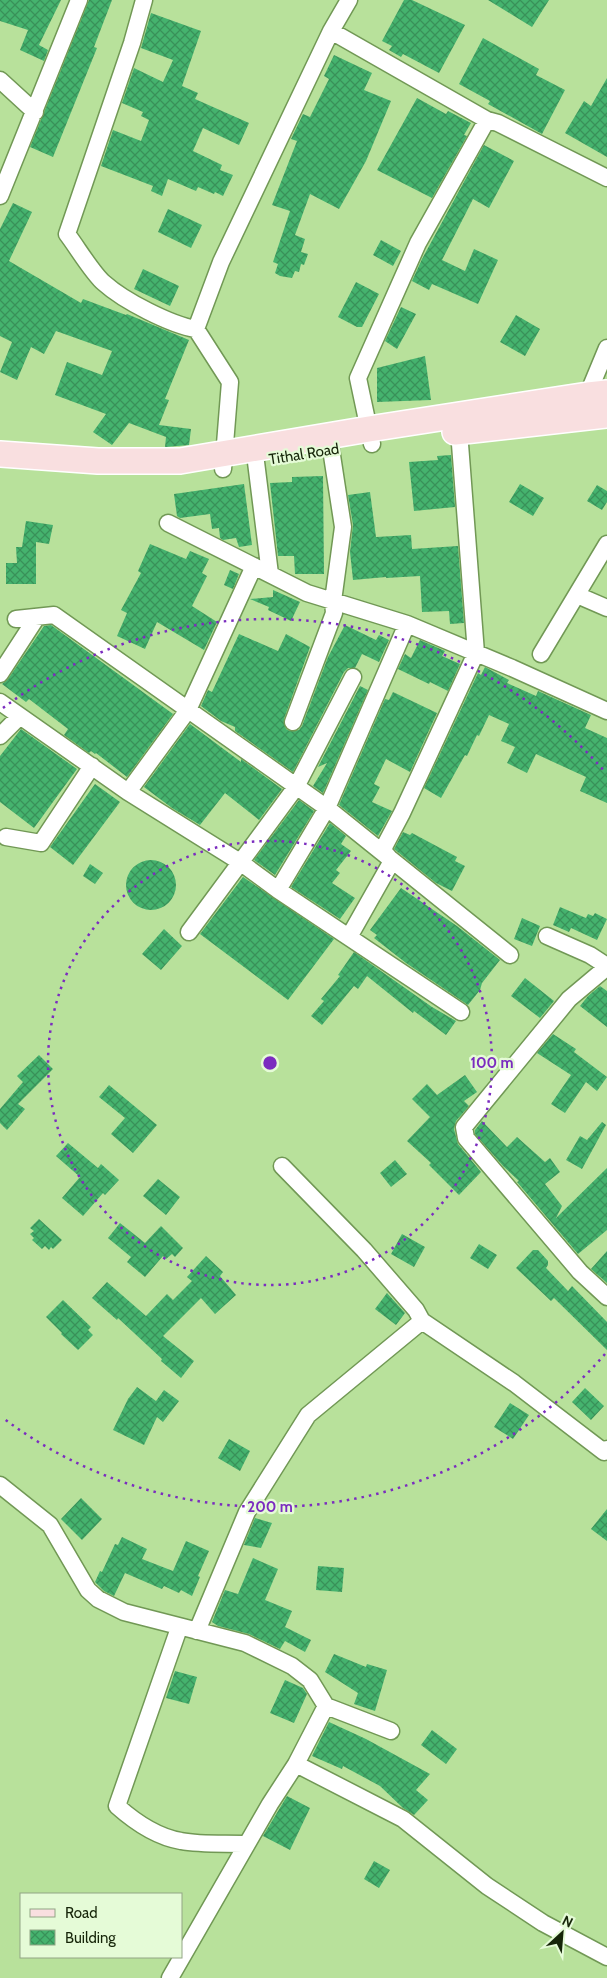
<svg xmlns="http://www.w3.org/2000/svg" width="607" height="1978" viewBox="0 0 607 1978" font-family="Cabin,sans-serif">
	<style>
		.building { fill: url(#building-cross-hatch) }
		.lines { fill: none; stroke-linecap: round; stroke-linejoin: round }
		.street-casing { stroke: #719855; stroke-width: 19 }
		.primary-casing { stroke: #fff; stroke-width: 28 }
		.street { stroke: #fff; stroke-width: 16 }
		.primary { stroke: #f9dfe0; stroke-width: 25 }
		.ring { fill: none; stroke: #7b2cbf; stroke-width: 2.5; stroke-dasharray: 2.5 5 }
		.labels { text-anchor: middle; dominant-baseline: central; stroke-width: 4.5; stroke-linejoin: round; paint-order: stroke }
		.street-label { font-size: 15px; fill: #162509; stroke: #e5fbd7 }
		.centre { fill: #7b2cbf; stroke: #e5fbd7; stroke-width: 2.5 }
		.ring-label { font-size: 15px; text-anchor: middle; font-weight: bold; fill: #7b2cbf; stroke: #e5fbd7; stroke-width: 4.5; stroke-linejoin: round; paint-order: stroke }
	</style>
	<defs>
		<pattern id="building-cross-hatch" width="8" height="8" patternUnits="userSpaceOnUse" patternTransform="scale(1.25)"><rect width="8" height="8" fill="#45b36e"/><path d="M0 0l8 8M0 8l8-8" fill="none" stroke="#399159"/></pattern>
	</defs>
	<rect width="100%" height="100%" fill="#b8e19b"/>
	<path class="building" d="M0,0H61L39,45L48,50L44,61L20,50L28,30L0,21Z
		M89,0H112L94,47L97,48L53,157L30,147Z
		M404,0H412L465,25L439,73L403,54L401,57L389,50L392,46L382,41Z
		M488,0H549L532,27Z
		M151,13L201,31L182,86L198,93L195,99L249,123L239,145L203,128L193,151L222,165L220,170L233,175L223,196L215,192L214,194L198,187L196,191L168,179L162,196L151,191L153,186L101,166L113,130L141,141L149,120L141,116L143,112L122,103L134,68L163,82L173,60L141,48Z
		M483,38L539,69L536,75L565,90L542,134L488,104L490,101L459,84Z
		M334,55L372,73L364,90L391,101L366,161L339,209L310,194L295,235L305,239L301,252L308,254L304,265L301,264L299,272L295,271L292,278L280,276L275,273L278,264L273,262L290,211L272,205L297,141L291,139L303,114L310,117L329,79L324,76Z
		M607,78V157L565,133L584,101L591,106Z
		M417,98L446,114L448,111L471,123L464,135L467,136L432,198L377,170Z
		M484,145L514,161L489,208L473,199L442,260L465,271L474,249L498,260L478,304L432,284L429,290L412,281L422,259Z
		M13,203L32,212L9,261L81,303L83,299L126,315L127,314L189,340L165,399L169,400L159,425L191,429L189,445L165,447L166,437L129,423L112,445L93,432L106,414L55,395L67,362L102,375L112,351L56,331L44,354L31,347L17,380L0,372L12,342L0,336V229Z
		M168,209L202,225L191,248L158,232Z
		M381,240L401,251L393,266L373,255Z
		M143,269L179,286L170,306L134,289Z
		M356,282L379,294L362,327H357L338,317Z
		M401,307L416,314L397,349L385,341Z
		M516,315L540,329L525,356L500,342Z
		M425,356L431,400L377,402V368Z
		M451,455L455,507L414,511L409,462L438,460L437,456Z
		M323,476L324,574H295L294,556H278L270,483L292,482V477Z
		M244,484L252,545L239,547L236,538L223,540L220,538L219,528L212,529L210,514L180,518L177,516L174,494Z
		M520,484L544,498L533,516L509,502Z
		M597,485L607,491V502L602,510L587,501Z
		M370,492L376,537L411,535L412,549L458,546L464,623L450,624L449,611L422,612L420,576L386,578V577L353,580L350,552L353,525L348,495Z
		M26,521L53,525L49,544L36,542V584H6V563H17L16,547H22Z
		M150,544L186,559L190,551L209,559L202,573L207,576L192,606L217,622L204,650L157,622L145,649L117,636L127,613L121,610L141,573L138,571Z
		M230,570L239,574L233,589L224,585Z
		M273,590L300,602L291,621L268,610L269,607L250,599L273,597Z
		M51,625L173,714L127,777L96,753L95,754L91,751L89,753L64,735L68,729L29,699L26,702L2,684L8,679L44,626Z
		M345,625L376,640L379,635L389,640L379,662L362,654L355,668H348L344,672L293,772L235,731V727L221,721L201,706L208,690L212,692L239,634L278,651L286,634L310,647L284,719L286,729L290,731L299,730L302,726L328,657Z
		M420,640L445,651L442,656L460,664L448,691L430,682L429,684L398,669L405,654L411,658Z
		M485,667L509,680L507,683L536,696L538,691L591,715L585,728L607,738V803L580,791L586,777L536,754L527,773L507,763L515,747L501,741L509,724L489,715L479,736L477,735L467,756L465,755L441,798L424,788L478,673L481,675Z
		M360,686L368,690L323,793L313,786L327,763L318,767Z
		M393,692L437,713L410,772L386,759L374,784L380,787L372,802L392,811L378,836L339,805L385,699L389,700Z
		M190,724L241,762V759L282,789L259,820L225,793L200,825L172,808L144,787Z
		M21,729L77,769L34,828L0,802V756Z
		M95,784L120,802L73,865L50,847Z
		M299,800L314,811L275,875L254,860Z
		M330,823L346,836L341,844L351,851L336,870L340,873L332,883L355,898L340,919L291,887Z
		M403,832L410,835L412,833L457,857L455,861L465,866L452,891L436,883L394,849Z
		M126 885a25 25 0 1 1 50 0a25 25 0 1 1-50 0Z
		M90,864L103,873L95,884L83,876Z
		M243,877L334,939L288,1000L200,934Z
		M401,888L457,926L500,960L482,983L480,990L468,1005L406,963L374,938L377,935L370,930Z
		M560,907L586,918L588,914L593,916L595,913L607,919L597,940L571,928L569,932L553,925Z
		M522,918L540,926L532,946L514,939Z
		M164,929L182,946L161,970L142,954Z
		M354,952L432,1007L456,1021L446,1035L414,1011L413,1013L367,976L358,989L354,986L322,1025L311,1016L324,1001L321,999L340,976L338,975Z
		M525,978L554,1001L540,1018L511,996Z
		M600,986L607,991V1027L580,1006L588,996Z
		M553,1034L576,1049L574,1052L607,1077L597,1091L586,1082L565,1113L551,1104L571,1075L537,1053Z
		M39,1055L53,1069L18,1104L25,1109L7,1130L0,1123V1109L23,1082L17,1076Z
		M465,1075L477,1092L464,1101L469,1106L456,1121L454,1129L458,1144L481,1172L459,1195L429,1165L431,1163L407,1141L430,1117L412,1099L427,1084L437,1095Z
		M109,1085L157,1125L133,1153L111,1134L125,1118L99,1097Z
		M482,1121L507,1147L517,1137L545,1162L550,1158L560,1172L545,1184L562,1206L556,1218L607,1168V1230L578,1254L517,1182L519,1181L503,1166L475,1134V1130Z
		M602,1122L606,1125L582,1169L566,1160L580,1136L587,1140Z
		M68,1143L98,1168L101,1164L119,1180L105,1195L103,1193L83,1216L62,1198L80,1177L56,1156Z
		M395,1160L407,1174L391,1187L380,1173Z
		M158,1179L180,1197L166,1215L143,1196Z
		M39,1219L62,1240L53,1249L51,1247L49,1250L45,1246L42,1249L32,1240L34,1238L30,1234L34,1231L30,1228Z
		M120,1223L145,1243L161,1226L183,1248L175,1257L172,1254L166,1259L163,1256L145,1277L127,1262L131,1257L108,1238Z
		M402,1234L425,1247L414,1267L391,1254Z
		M479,1244L497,1255L488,1269L470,1258Z
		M533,1250H538L548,1261V1265L546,1268L568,1291L572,1286L607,1322V1350L554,1298L551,1301L516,1268Z
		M607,1251V1283L591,1269Z
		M206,1256L223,1272L220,1276L236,1295L215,1314L201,1298L163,1336L194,1361L181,1378L161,1361L162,1359L118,1318L117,1320L92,1298L107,1282L146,1316L167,1294L173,1300L192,1281L187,1277Z
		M387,1293L405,1313L396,1325L375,1309Z
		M63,1300L91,1327L88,1330L93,1335L78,1350L61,1334L62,1333L46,1317Z
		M137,1387L156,1401L164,1390L179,1401L163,1422L157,1417L144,1445L113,1430L128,1399Z
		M585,1388L604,1406L591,1420L572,1402Z
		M510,1403L529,1415L513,1439L494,1427Z
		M229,1439L250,1451L240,1471L218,1458Z
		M81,1498L102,1519L82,1540L61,1519Z
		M607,1509V1541L591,1529Z
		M255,1518L272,1523L261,1548L244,1545Z
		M122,1537L147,1549L142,1559L173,1571L186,1541L209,1551L198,1576L200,1577L192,1596L181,1590L179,1593L164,1586L162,1589L125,1573L114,1596L104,1591L95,1582L100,1571L102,1572L115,1544L118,1545Z
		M253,1558L278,1569L265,1600L292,1611L285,1627L311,1640L305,1652L285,1641L280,1649L249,1634L218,1626L212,1622L225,1590L238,1594Z
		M318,1566L344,1568L342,1592L316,1590Z
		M334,1654L366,1667L367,1664L387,1670L375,1711L354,1704L358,1693L325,1672Z
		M175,1671L197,1677L189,1704L166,1698Z
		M285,1680L303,1688L307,1694L294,1723L270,1713Z
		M329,1722L366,1739L430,1774L416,1790L428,1800L414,1815L403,1808L380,1786L343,1766L342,1769L312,1756Z
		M432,1730L457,1749L446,1764L421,1745Z
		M287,1796L310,1808L290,1850L263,1836Z
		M374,1861L390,1870L379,1888L364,1879Z"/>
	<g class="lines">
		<defs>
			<path id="street" d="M144,0L132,43L67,234C77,247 93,274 104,283C124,301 171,325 196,329
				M331,31L487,120L498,123L607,178
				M0,80L35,112
				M0,196L79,0
				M585,401L607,348
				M372,444L358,378L418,243L487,120
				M256,462L270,574
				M223,469L230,382L196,329L221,262L331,31L349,0
				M168,523L307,593L407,624L512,668L607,711
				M577,595L607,608
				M16,619L54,615L327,808L510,955
				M541,654L607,544
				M0,674L37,617
				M0,702L128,792L240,862L278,890L461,1012
				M293,722L334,613L333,601L343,527L331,449
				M0,736L20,716
				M128,792L188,710L254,566
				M6,837L41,843L92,766
				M278,890L327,808L407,624
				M189,932L296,787L353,677
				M547,936L590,955L607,966
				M349,937L392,861L385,853L384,847L402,813L476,653L459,431
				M607,967L569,999L464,1127L466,1138L580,1272L607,1297
				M282,1166L364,1250L416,1310L422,1321L514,1383L604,1452L607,1449
				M0,1485L50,1525L88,1590L98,1599L124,1612L245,1643L292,1666L310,1680L326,1706L391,1731
				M179,1628L117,1806C135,1822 157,1837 181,1841C202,1845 226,1843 247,1844
				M197,1631L247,1512L308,1415L422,1321
				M296,1764L403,1819L487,1886L543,1923L607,1957
				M170,1978L270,1804L296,1764L326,1706"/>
			<path id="primary" d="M455,432L607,415
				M0,454L98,461H180L369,429L588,395L607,393"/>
		</defs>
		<use href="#street" class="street-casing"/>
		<use href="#primary" class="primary-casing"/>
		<use href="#street" class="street"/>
		<use href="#primary" class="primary"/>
	</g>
	<g class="ring">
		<circle cx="270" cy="1063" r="222"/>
		<path d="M605 1354A444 444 0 0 1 3 1418M3 708A444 444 0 0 1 605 772"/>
	</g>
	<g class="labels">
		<g class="street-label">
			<text transform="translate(304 454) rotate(-9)">Tithal Road</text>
		</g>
	</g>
	<circle cx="270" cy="1063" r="8" class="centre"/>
	<g class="ring-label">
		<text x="492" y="1068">100 m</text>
		<text x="270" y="1512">200 m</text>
	</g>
	<rect x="20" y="1893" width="162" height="65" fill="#e5fbd7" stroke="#92a585"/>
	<rect x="30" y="1909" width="25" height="8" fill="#f9dfe0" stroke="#92a585"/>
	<text x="65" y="1918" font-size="15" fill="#162509">Road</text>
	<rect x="30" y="1930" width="25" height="15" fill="url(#building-cross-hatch)" stroke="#92a585"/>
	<text x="65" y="1943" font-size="15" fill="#162509">Building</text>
	<g transform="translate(562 1933) rotate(26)" stroke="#e5fbd7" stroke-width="4" paint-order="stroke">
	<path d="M0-4L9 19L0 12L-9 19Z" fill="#162509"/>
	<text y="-8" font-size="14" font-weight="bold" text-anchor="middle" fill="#162509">N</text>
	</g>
</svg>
